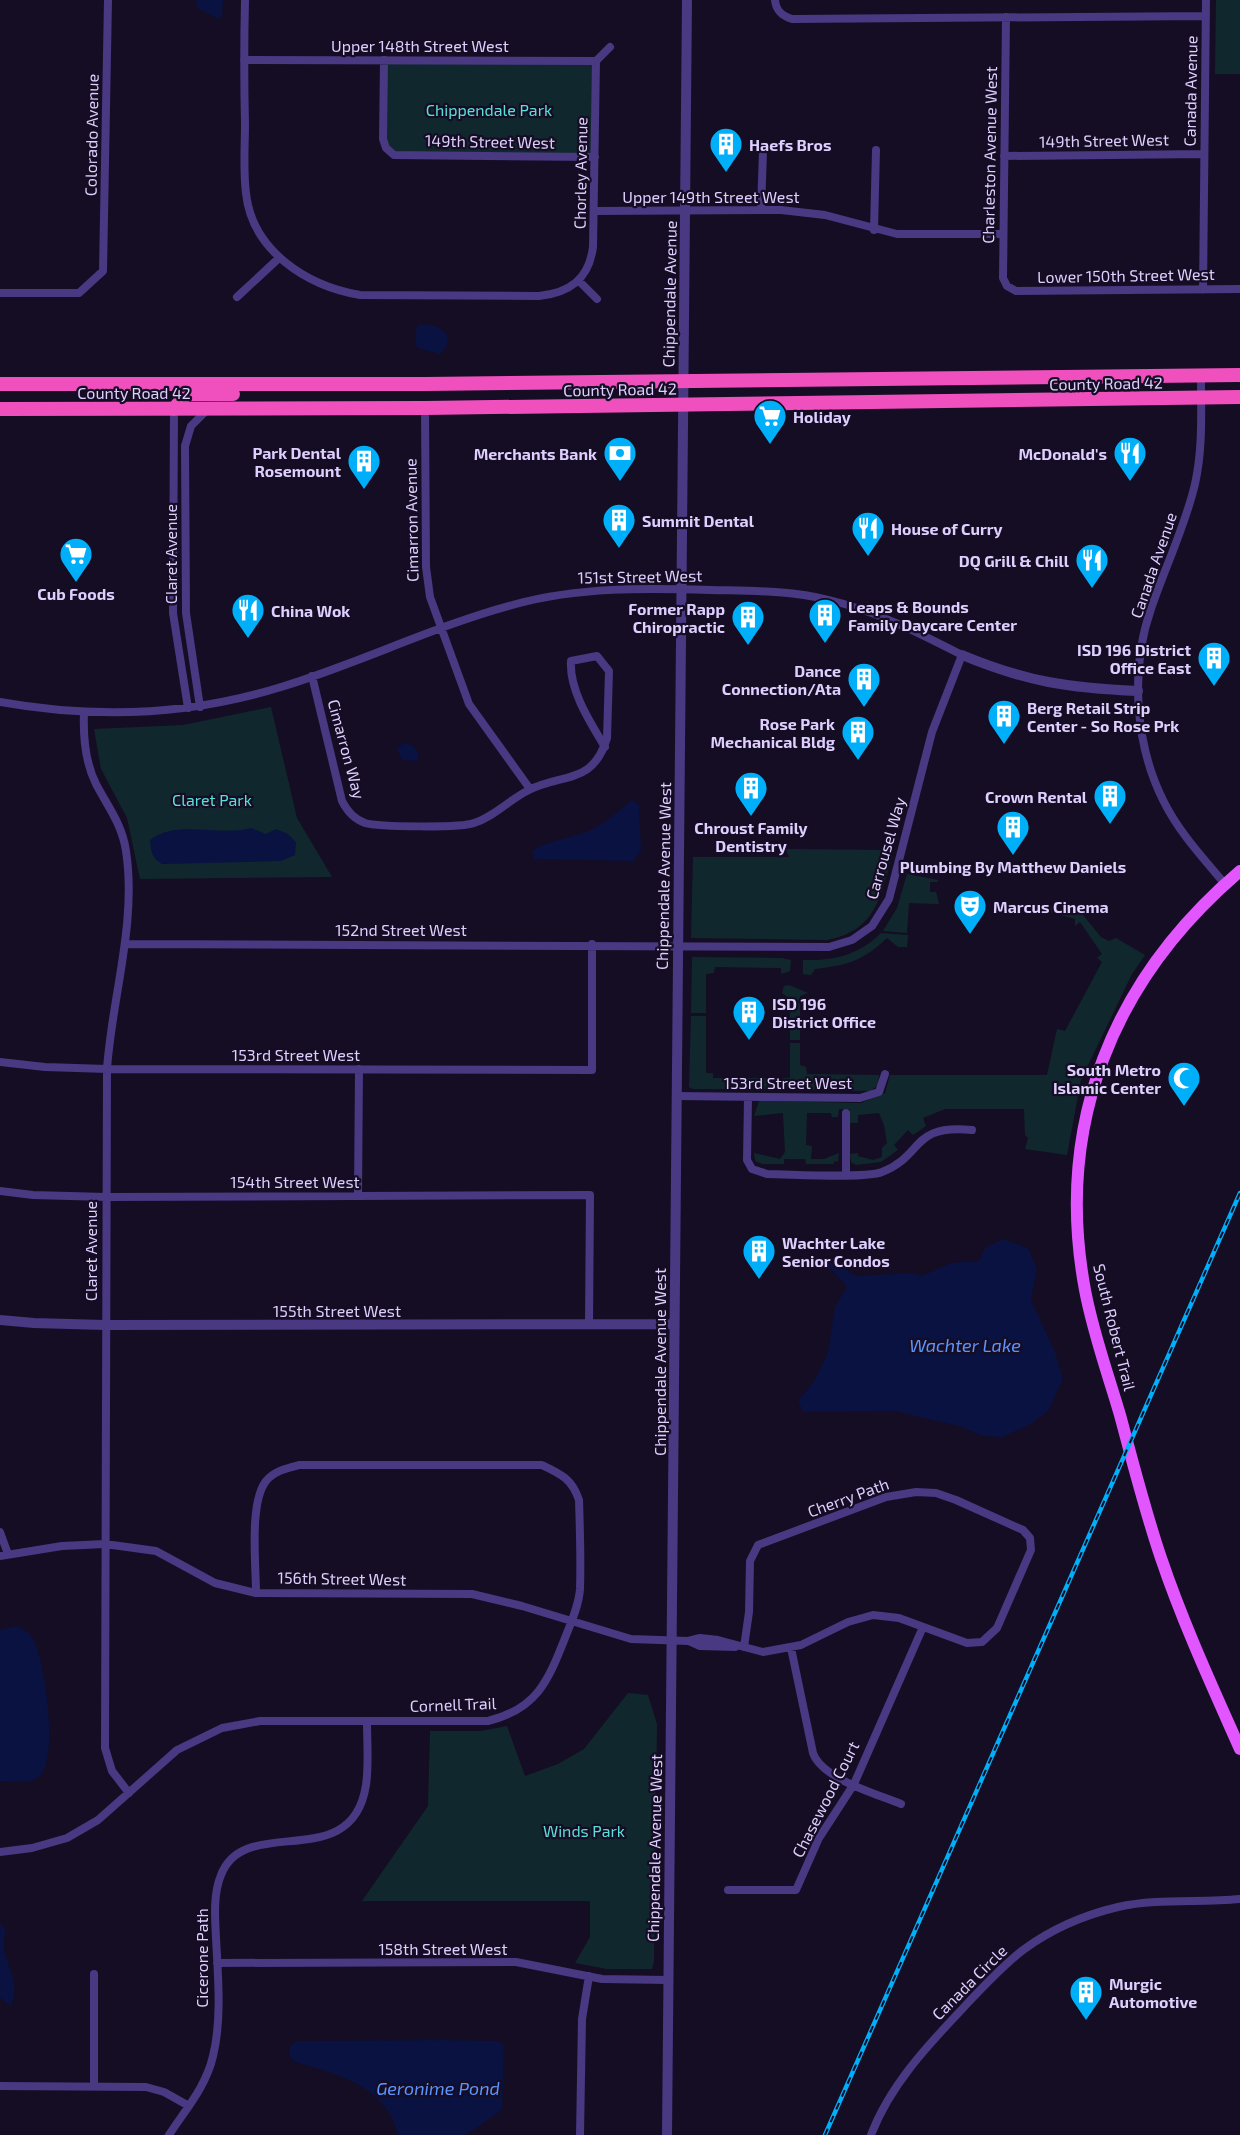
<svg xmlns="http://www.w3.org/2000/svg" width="1240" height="2135" viewBox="0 0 1240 2135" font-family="'Exo 2',sans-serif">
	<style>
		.green { fill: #10282d }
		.water { fill: #091240 }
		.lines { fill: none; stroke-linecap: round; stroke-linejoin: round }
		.minor { stroke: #493882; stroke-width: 8 }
		.tertiary { stroke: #493882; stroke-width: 10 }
		.primary { stroke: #e156ff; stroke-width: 12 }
		.trunk { stroke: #f050be; stroke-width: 14 }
		.rail-casing { stroke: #00affa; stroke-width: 4.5 }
		.rail { stroke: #150d23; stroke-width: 2; stroke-dasharray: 7; stroke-linecap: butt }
		.labels { text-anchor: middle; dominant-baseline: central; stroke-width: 4.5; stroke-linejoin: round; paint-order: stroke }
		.street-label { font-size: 16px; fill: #decfff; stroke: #150d23 }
		.park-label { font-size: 16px; fill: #5ae0d9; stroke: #150d23 }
		.poi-label { font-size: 16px; font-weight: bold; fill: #decfff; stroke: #150d23; text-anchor: start }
		.water-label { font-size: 18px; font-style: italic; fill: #5d94ff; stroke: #150d23 }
	</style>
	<rect width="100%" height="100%" fill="#150d23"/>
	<path class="green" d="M1216,0H1240V74H1215Z
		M382,61H596L595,157H393L386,150Z
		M271,707L297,818L332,877L140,879L127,818L101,769L94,729L183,725Z
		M785,849L888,850L892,855C881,896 876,931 827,940L691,938L693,857H789Z
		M907,874L938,880V882H930V892H936L939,904L909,903L907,933L883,931L897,908Z
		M1033,903L1083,915L1101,937L1109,941L1116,938L1145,955L1132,974L1081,1080L1067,1155L1025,1149L1028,1138L1025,1135L1024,1109H945L923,1118L926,1126L913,1135L908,1130L894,1145L898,1150L881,1162L856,1165L851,1162L850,1154L858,1153V1156L873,1160L882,1157V1148L887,1143L884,1125L879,1113L858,1115V1123H850V1109H839L838,1117H832L831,1113H807L806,1145L812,1146L811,1159H824L839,1153L838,1162L835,1161L833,1164H806L805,1159H784V1164H762L755,1161L754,1153L780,1159L785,1152L783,1113L754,1116L759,1101L861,1103L885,1093L890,1075H1047L1057,1029L1065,1031L1102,962L1097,958L1102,954L1080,922L1075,926V919L1036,908Z
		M881,933L908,935L907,947H898L887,938C863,961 848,965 815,969L811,975L803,974V960C834,961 859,955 881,933Z
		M692,957L782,958L791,960L790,971L781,974V968L715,967L714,973L706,974V1013H691Z
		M789,985L808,993L800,996V1040H790V999L782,993L784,986Z
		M691,1016H706V1073H713V1078H767L771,1080L772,1085L768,1089H693L689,1087Z
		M790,1043H800V1065L806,1067L807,1074L879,1075L878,1085L871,1091L788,1089L782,1078H790Z
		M628,1693L648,1695L657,1724L654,1961L652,1969H607L575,1963L590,1937V1901H362L428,1806L430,1731H481L507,1726L525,1776L558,1764L584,1749Z"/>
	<path class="water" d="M196,0H223L222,16L219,19L197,8Z
		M421,324C440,325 459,334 440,354L417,348L415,336L417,326Z
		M404,742L414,747L419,754L417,761L402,760L397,750Z
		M632,800L639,805L641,850L633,861L534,859L533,850C549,840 569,839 586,832C604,825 618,811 632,800Z
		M251,828L266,834L276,829L288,834L296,842L295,855L281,861L162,864C152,858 151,852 150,840C177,819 219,837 251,828Z
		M1003,1239L1028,1248L1037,1269L1031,1300L1055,1352L1063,1379L1048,1411L1029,1425L1002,1437L983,1436L959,1426L894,1411L803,1412L798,1401L815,1380L828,1352L835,1307L847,1286L826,1264L829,1257L855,1276L913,1273L922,1276L951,1263L979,1261L985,1248Z
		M16,1626C22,1628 28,1631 31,1636C45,1654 59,1758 40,1776C30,1785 13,1781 0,1781V1630Z
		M0,1924L5,1929C5,1937 3,1947 5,1954C11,1972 19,1988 11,2006L0,1998Z
		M444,2040L497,2041L504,2045L502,2110L466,2135H398C387,2086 338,2075 296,2062C289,2058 289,2054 290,2046L297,2041Z"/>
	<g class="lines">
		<path class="minor" d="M245,0C244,41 244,82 245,124C245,146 243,170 246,193C252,251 307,286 360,295L539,296C570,293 589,279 593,247L596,61
			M775,0C776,11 782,16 792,19L1206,16
			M1006,17L1003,278L1007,286L1016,291L1240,289
			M244,60L596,61
			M384,60L383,139L386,148L394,155L595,157
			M596,61L610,47
			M1004,156L1204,154
			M761,210L763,151
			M595,211L781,210L825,215L897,234H1003
			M874,230L876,150
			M579,281L597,299
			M1203,290L1206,0
			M0,293H79L103,271L108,0
			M237,297L279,258
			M1201,376C1201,412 1203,448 1195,484C1185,527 1165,567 1151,609C1130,668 1135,744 1163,800C1178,831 1202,857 1225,884
			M425,408L426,567L430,597L469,704L530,789
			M174,409L173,613L188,708
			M312,676L342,801C347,811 354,819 365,823C378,827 462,828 474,823C494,817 510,799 529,790C563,773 593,785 607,738L609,671L597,656L571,661C569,690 590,722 605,747
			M0,702C95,719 188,716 281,687C360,663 436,625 516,604C579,587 645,588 710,590C749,591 790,590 829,600C876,611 919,633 962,655L932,732L889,899L872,926L852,940L829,947L125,944
			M200,707L186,613L185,446L191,426L208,409
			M84,713C83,738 85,762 96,784C108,807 122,824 126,851C137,923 112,997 107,1069L105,1748L112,1771L129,1793
			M0,1062L45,1067L107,1069L592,1070V944
			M676,1096L860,1098L879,1092L885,1074
			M748,1097L747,1160L752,1169L767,1174C790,1174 864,1179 882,1172C925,1155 910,1124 972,1130
			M846,1174V1113
			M0,1191L33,1195L106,1197L590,1195L589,1324
			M358,1196L359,1069
			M0,1532L8,1554
			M0,1556L62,1546L105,1544L156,1551L215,1583L256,1593L472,1594L522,1606L631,1639L688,1641L700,1638L718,1640L763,1652L801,1645L848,1622L873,1615L899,1618L967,1643L982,1642L997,1628L1031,1550L1030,1538L1023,1530L956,1500L936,1493L916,1492L886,1497L758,1545L750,1561L749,1612L744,1647
			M689,1641L700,1646L735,1647
			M791,1648L813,1753C822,1779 877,1794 901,1804
			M0,1852L32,1848L67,1838L98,1820L177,1750L222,1728L260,1721H488C537,1709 548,1681 565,1638C571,1623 579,1605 580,1589C581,1560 580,1530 579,1500C572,1479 561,1474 542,1465H299C287,1468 274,1471 266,1481C249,1503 256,1565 256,1593
			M728,1890H796L819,1838L854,1784L923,1627
			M217,1963L516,1962L602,1979L668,1980
			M0,2086L146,2087L164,2092L189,2106
			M94,2086V1974
			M169,2135C185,2110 206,2087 213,2056C222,2020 218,1976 216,1938C215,1918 213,1894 221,1875C245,1812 352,1876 366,1785C369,1765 367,1742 367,1721
			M580,2135L582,2019L589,1976
			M871,2135C890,2085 928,2045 964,2007C983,1987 1001,1967 1023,1950C1050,1930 1084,1915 1118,1907C1158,1898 1199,1903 1240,1899"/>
		<path class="tertiary" d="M962,655C1027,682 1069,688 1138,691
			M0,1320L34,1323L105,1325L674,1324
			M667,2135L687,0"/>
		<path class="primary" d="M1240,871C1113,979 1054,1124 1085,1290C1093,1333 1108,1374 1120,1415C1133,1463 1145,1511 1161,1558C1183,1623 1212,1686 1240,1749"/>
		<path class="trunk" d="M0,384H425L1240,375
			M0,409L425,408L1240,397
			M174,409L186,394H233"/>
		<defs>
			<path id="rail" d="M825,2135L1240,1193"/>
		</defs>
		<use href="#rail" class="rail-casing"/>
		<use href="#rail" class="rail"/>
	</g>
	<defs>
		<symbol id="building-pin" viewBox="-11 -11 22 30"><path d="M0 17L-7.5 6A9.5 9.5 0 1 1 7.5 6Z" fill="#00affa" stroke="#150d23"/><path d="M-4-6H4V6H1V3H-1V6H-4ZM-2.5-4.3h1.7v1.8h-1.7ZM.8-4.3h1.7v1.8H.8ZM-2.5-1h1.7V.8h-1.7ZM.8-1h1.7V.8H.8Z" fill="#fff"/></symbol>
		<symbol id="supermarket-pin" viewBox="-11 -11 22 30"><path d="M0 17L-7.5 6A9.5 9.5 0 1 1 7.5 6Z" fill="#00affa" stroke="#150d23"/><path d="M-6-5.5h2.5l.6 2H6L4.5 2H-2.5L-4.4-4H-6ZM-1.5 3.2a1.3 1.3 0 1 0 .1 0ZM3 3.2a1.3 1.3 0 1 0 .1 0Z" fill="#fff"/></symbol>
		<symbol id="bank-pin" viewBox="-11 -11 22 30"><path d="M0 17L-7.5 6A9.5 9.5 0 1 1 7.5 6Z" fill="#00affa" stroke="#150d23"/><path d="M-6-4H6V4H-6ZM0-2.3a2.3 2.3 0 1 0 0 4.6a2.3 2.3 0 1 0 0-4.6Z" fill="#fff"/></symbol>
		<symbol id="restaurant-pin" viewBox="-11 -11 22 30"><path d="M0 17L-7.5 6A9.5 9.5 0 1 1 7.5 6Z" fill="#00affa" stroke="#150d23"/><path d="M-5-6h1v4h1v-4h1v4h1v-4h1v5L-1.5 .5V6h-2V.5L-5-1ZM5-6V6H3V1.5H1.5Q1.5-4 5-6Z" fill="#fff"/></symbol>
		<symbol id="theatre-pin" viewBox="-11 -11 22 30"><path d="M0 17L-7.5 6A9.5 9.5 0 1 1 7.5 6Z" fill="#00affa" stroke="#150d23"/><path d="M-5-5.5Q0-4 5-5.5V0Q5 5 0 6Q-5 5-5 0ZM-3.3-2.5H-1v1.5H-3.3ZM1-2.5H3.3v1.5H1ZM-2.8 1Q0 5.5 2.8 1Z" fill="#fff"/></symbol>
		<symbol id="mosque-pin" viewBox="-11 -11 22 30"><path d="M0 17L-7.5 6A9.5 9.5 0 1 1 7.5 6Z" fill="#00affa" stroke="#150d23"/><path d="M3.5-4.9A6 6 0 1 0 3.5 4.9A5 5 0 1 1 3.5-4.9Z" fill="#fff"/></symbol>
	</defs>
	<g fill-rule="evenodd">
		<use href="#building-pin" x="707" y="125" width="38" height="52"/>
		<use href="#supermarket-pin" x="751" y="397" width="38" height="52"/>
		<use href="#bank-pin" x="601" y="434" width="38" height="52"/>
		<use href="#restaurant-pin" x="1111" y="434" width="38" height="52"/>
		<use href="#building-pin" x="345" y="442" width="38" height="52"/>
		<use href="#building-pin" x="600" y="501" width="38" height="52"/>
		<use href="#restaurant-pin" x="849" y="509" width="38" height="52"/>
		<use href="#supermarket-pin" x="57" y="535" width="38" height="52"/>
		<use href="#restaurant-pin" x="1073" y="541" width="38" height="52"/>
		<use href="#restaurant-pin" x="229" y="591" width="38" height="52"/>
		<use href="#building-pin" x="806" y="596" width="38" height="52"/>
		<use href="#building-pin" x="729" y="598" width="38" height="52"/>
		<use href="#building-pin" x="1195" y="639" width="38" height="52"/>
		<use href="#building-pin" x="845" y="660" width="38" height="52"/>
		<use href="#building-pin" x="985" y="697" width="38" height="52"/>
		<use href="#building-pin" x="839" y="713" width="38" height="52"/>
		<use href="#building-pin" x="732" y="769" width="38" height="52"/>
		<use href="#building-pin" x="1091" y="777" width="38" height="52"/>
		<use href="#building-pin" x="994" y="808" width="38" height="52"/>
		<use href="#theatre-pin" x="951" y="887" width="38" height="52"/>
		<use href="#building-pin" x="730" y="993" width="38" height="52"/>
		<use href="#mosque-pin" x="1165" y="1059" width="38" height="52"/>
		<use href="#building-pin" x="740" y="1232" width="38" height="52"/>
		<use href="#building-pin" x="1067" y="1973" width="38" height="52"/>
	</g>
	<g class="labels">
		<g class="street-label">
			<text x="420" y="45">Upper 148th Street West</text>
			<text transform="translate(1190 91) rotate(-89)">Canada Avenue</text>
			<text transform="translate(91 135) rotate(-89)">Colorado Avenue</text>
			<text transform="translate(1104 140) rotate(-1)">149th Street West</text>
			<text transform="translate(490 141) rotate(1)">149th Street West</text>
			<text transform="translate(989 155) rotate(-89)">Charleston Avenue West</text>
			<text transform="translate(580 173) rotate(-89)">Chorley Avenue</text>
			<text x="711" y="196">Upper 149th Street West</text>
			<text transform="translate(1126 275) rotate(-1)">Lower 150th Street West</text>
			<text transform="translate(669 294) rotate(-89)">Chippendale Avenue</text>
			<text transform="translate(1106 383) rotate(-1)">County Road 42</text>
			<text transform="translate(620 389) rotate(-1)">County Road 42</text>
			<text x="134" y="392">County Road 42</text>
			<text transform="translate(411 520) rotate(-91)">Cimarron Avenue</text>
			<text transform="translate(170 554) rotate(-90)">Claret Avenue</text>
			<text transform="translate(1153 565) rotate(-71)">Canada Avenue</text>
			<text transform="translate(640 576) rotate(-1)">151st Street West</text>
			<text transform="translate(347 749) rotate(75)">Cimarron Way</text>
			<text transform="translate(885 848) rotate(-74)">Carrousel Way</text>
			<text transform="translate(663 876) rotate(-89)">Chippendale Avenue West</text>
			<text x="401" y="929">152nd Street West</text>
			<text x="296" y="1054">153rd Street West</text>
			<text x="788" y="1082">153rd Street West</text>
			<text x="295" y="1181">154th Street West</text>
			<text transform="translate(90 1251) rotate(-90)">Claret Avenue</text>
			<text x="337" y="1310">155th Street West</text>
			<text transform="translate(1115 1327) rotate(76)">South Robert Trail</text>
			<text transform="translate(659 1362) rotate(-90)">Chippendale Avenue West</text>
			<text transform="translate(848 1497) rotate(-20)">Cherry Path</text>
			<text transform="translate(342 1578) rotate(1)">156th Street West</text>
			<text transform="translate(453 1704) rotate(-2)">Cornell Trail</text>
			<text transform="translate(825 1799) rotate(-63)">Chasewood Court</text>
			<text transform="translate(654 1848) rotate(-89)">Chippendale Avenue West</text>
			<text x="443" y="1948">158th Street West</text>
			<text transform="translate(201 1958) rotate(-90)">Cicerone Path</text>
			<text transform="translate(969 1982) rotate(-45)">Canada Circle</text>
		</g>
		<g class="park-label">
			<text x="489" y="109">Chippendale Park</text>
			<text x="212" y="799">Claret Park</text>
			<text x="584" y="1830">Winds Park</text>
		</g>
		<g class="poi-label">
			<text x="749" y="144">Haefs Bros</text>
			<text x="793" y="416">Holiday</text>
			<text x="341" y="452" text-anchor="end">Park Dental<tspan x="341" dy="18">Rosemount</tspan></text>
			<text x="597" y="453" text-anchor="end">Merchants Bank</text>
			<text x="1107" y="453" text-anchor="end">McDonald's</text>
			<text x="642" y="520">Summit Dental</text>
			<text x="891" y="528">House of Curry</text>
			<text x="1069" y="560" text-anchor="end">DQ Grill &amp; Chill</text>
			<text x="76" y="593" text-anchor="middle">Cub Foods</text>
			<text x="848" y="606">Leaps &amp; Bounds<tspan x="848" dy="18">Family Daycare Center</tspan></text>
			<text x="725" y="608" text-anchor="end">Former Rapp<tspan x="725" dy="18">Chiropractic</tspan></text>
			<text x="271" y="610">China Wok</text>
			<text x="1191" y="649" text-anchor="end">ISD 196 District<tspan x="1191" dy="18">Office East</tspan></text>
			<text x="841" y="670" text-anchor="end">Dance<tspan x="841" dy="18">Connection/Ata</tspan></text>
			<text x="1027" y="707">Berg Retail Strip<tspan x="1027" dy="18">Center - So Rose Prk</tspan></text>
			<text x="835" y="723" text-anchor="end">Rose Park<tspan x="835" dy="18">Mechanical Bldg</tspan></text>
			<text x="1087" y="796" text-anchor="end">Crown Rental</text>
			<text x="751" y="827" text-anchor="middle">Chroust Family<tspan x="751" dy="18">Dentistry</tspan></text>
			<text x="1013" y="866" text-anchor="middle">Plumbing By Matthew Daniels</text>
			<text x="993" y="906">Marcus Cinema</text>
			<text x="772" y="1003">ISD 196<tspan x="772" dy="18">District Office</tspan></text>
			<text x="1161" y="1069" text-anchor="end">South Metro<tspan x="1161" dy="18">Islamic Center</tspan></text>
			<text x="782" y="1242">Wachter Lake<tspan x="782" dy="18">Senior Condos</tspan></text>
			<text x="1109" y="1983">Murgic<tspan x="1109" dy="18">Automotive</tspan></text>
		</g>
		<g class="water-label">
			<text x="965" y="1345">Wachter Lake</text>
			<text x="438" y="2088">Geronime Pond</text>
		</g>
	</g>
</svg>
